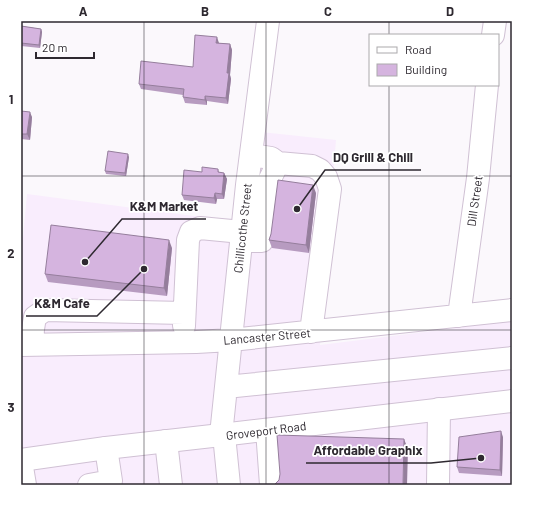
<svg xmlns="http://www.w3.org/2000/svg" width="533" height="506" viewBox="0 0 533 506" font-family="Barlow,sans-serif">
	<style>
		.built { fill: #f9edfd }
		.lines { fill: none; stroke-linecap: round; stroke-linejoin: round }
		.minor-casing { stroke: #d0c1d4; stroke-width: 24 }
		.major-casing { stroke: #d0c1d4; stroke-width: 24 }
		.minor { stroke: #fff; stroke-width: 22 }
		.major { stroke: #fff; stroke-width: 22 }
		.wall { fill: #b79bc0 }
		.shaded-wall { fill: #957e9c }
		.building { fill: #d5b4df; stroke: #957e9c }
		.grid { fill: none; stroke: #2e2930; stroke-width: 1; stroke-opacity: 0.55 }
		.labels { text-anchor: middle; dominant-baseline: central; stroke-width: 3.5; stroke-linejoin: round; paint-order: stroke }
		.street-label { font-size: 12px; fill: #2e2930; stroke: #fff }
		.leader { fill: none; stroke: #2e2930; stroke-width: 1.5 }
		.callout-dot { fill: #2e2930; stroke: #fff; stroke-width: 1.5 }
		.callout-label { font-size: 13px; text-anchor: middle; font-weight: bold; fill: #2e2930; stroke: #fff; stroke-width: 3.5; stroke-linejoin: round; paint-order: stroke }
		.neatline { fill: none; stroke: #2e2930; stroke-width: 1.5 }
		.grid-label { font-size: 13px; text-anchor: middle; font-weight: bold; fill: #2e2930 }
	</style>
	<rect width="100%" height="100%" fill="#fbf8fc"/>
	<path class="built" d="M242,130L336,140L320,345L512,321V485H21V237H23L27,194L232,221Z"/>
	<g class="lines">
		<defs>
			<path id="minor" d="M493,35L495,21
				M251,155L271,158L278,163L312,166L320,170L326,177L330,189L311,332
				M241,241H262L269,181L278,163
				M459,316L478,178L487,85
				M184,326L188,240L191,232L200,228L242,232
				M32,344L33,329L35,317L45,310L184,313
				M21,345L196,342L231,340L512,310
				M226,387L512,358
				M267,430L271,485
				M221,435L247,185L268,21
				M224,435L229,485
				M166,441L171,485
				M21,461L25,485
				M89,485L111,481L106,448
				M438,485L439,409"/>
			<path id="major" d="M21,460L106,448L221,435L512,401"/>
		</defs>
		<use href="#minor" class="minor-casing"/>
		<use href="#major" class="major-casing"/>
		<use href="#minor" class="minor"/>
		<use href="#major" class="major"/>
	</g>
	<path class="wall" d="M21,26L41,29L42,32L40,48L21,46Z
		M219,43L230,44L232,50L230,75L231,79L228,104L207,101V105L185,103L183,97V95L141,89L139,84L193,67Z
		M21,111L32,117L30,140L21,139Z
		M129,157L126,176L106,174L105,171Z
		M218,169L219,172L224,173L227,179L224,199H217L216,204L184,200L182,195L202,172Z
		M316,193L309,253L272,248L269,240L271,234Z
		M172,248L167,296L48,282L45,274Z
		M503,437L502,476L459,473L457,467Z"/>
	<path class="shaded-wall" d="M41,29L42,32L40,48L39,45Z
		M217,37L219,43L218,49L216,43Z
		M230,44L232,50L230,75L231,79L228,104L226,98L227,73Z
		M205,96L207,101V105L205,100Z
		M30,112L32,117L30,140L27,134Z
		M128,154L129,157L126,176L125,173Z
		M224,173L227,179L224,199L222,194Z
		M313,185L316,193L309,253L306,245Z
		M215,193L217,199L216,204L214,198Z
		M169,240L172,248L167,296L164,288Z
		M501,431L503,437L502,476L500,470Z
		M404,439L408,449L407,485H403Z"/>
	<path class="building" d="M21,26L41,29L39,45L21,43Z
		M195,35L217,37L216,43L230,44L227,73H229L226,98L205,96V100L183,97L184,89L139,84L141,61L193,67Z
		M21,111L30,112L27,134H21Z
		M108,151L128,154L125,173L105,171Z
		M202,167L218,169V172L224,173L222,194L215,193L214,198L182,195L184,170L202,172Z
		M278,180L313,185L306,245L269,240L271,234Z
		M51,225L169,240L164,288L45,274Z
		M501,431L500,470L457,467L459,437Z
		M277,435L404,439L403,485H274L279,480L280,474Z"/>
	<path class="grid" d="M144,21V485M266,21V485M389,21V35M389,85V485M21,176H512M21,330H512"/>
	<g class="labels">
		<g class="street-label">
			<text transform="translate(474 201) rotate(-82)">Dill Street</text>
			<text transform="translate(242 228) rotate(-84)">Chillicothe Street</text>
			<text transform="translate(267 336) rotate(-5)">Lancaster Street</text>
			<text transform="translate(266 430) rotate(-7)">Groveport Road</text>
		</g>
	</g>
	<path class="leader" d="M297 209L325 170H421M85 262L122 219H206M144 269L97 316H26M481 458L431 463H306"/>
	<g class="callout-dot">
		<circle cx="297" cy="209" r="4"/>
		<circle cx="85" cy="262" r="4"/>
		<circle cx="144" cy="269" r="4"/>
		<circle cx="481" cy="458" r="4"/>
	</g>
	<g class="callout-label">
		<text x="373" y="162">DQ Grill &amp; Chill</text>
		<text x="164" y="211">K&amp;M Market</text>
		<text x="62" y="308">K&amp;M Cafe</text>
		<text x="368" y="455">Affordable Graphix</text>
	</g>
	<rect width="533" height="506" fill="none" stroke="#ffffff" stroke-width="44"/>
	<rect x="369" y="34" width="130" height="52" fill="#ffffff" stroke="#aba9ac"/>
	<rect x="377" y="47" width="20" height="6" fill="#ffffff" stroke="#aba9ac"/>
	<text x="405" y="54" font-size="12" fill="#2e2930">Road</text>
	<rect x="377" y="64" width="20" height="12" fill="#d5b4df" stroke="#aba9ac"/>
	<text x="405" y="74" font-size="12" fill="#2e2930">Building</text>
	<path d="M36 52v6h58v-6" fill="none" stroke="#2e2930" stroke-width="2"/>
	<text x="42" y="52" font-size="12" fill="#2e2930" stroke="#ffffff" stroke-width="3" paint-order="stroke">20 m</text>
	<rect x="22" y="22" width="489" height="462" class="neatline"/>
	<g class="grid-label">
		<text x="83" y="16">A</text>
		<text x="205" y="16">B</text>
		<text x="328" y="16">C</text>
		<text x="450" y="16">D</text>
		<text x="11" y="104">1</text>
		<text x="11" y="258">2</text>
		<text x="11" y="412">3</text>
	</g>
</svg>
